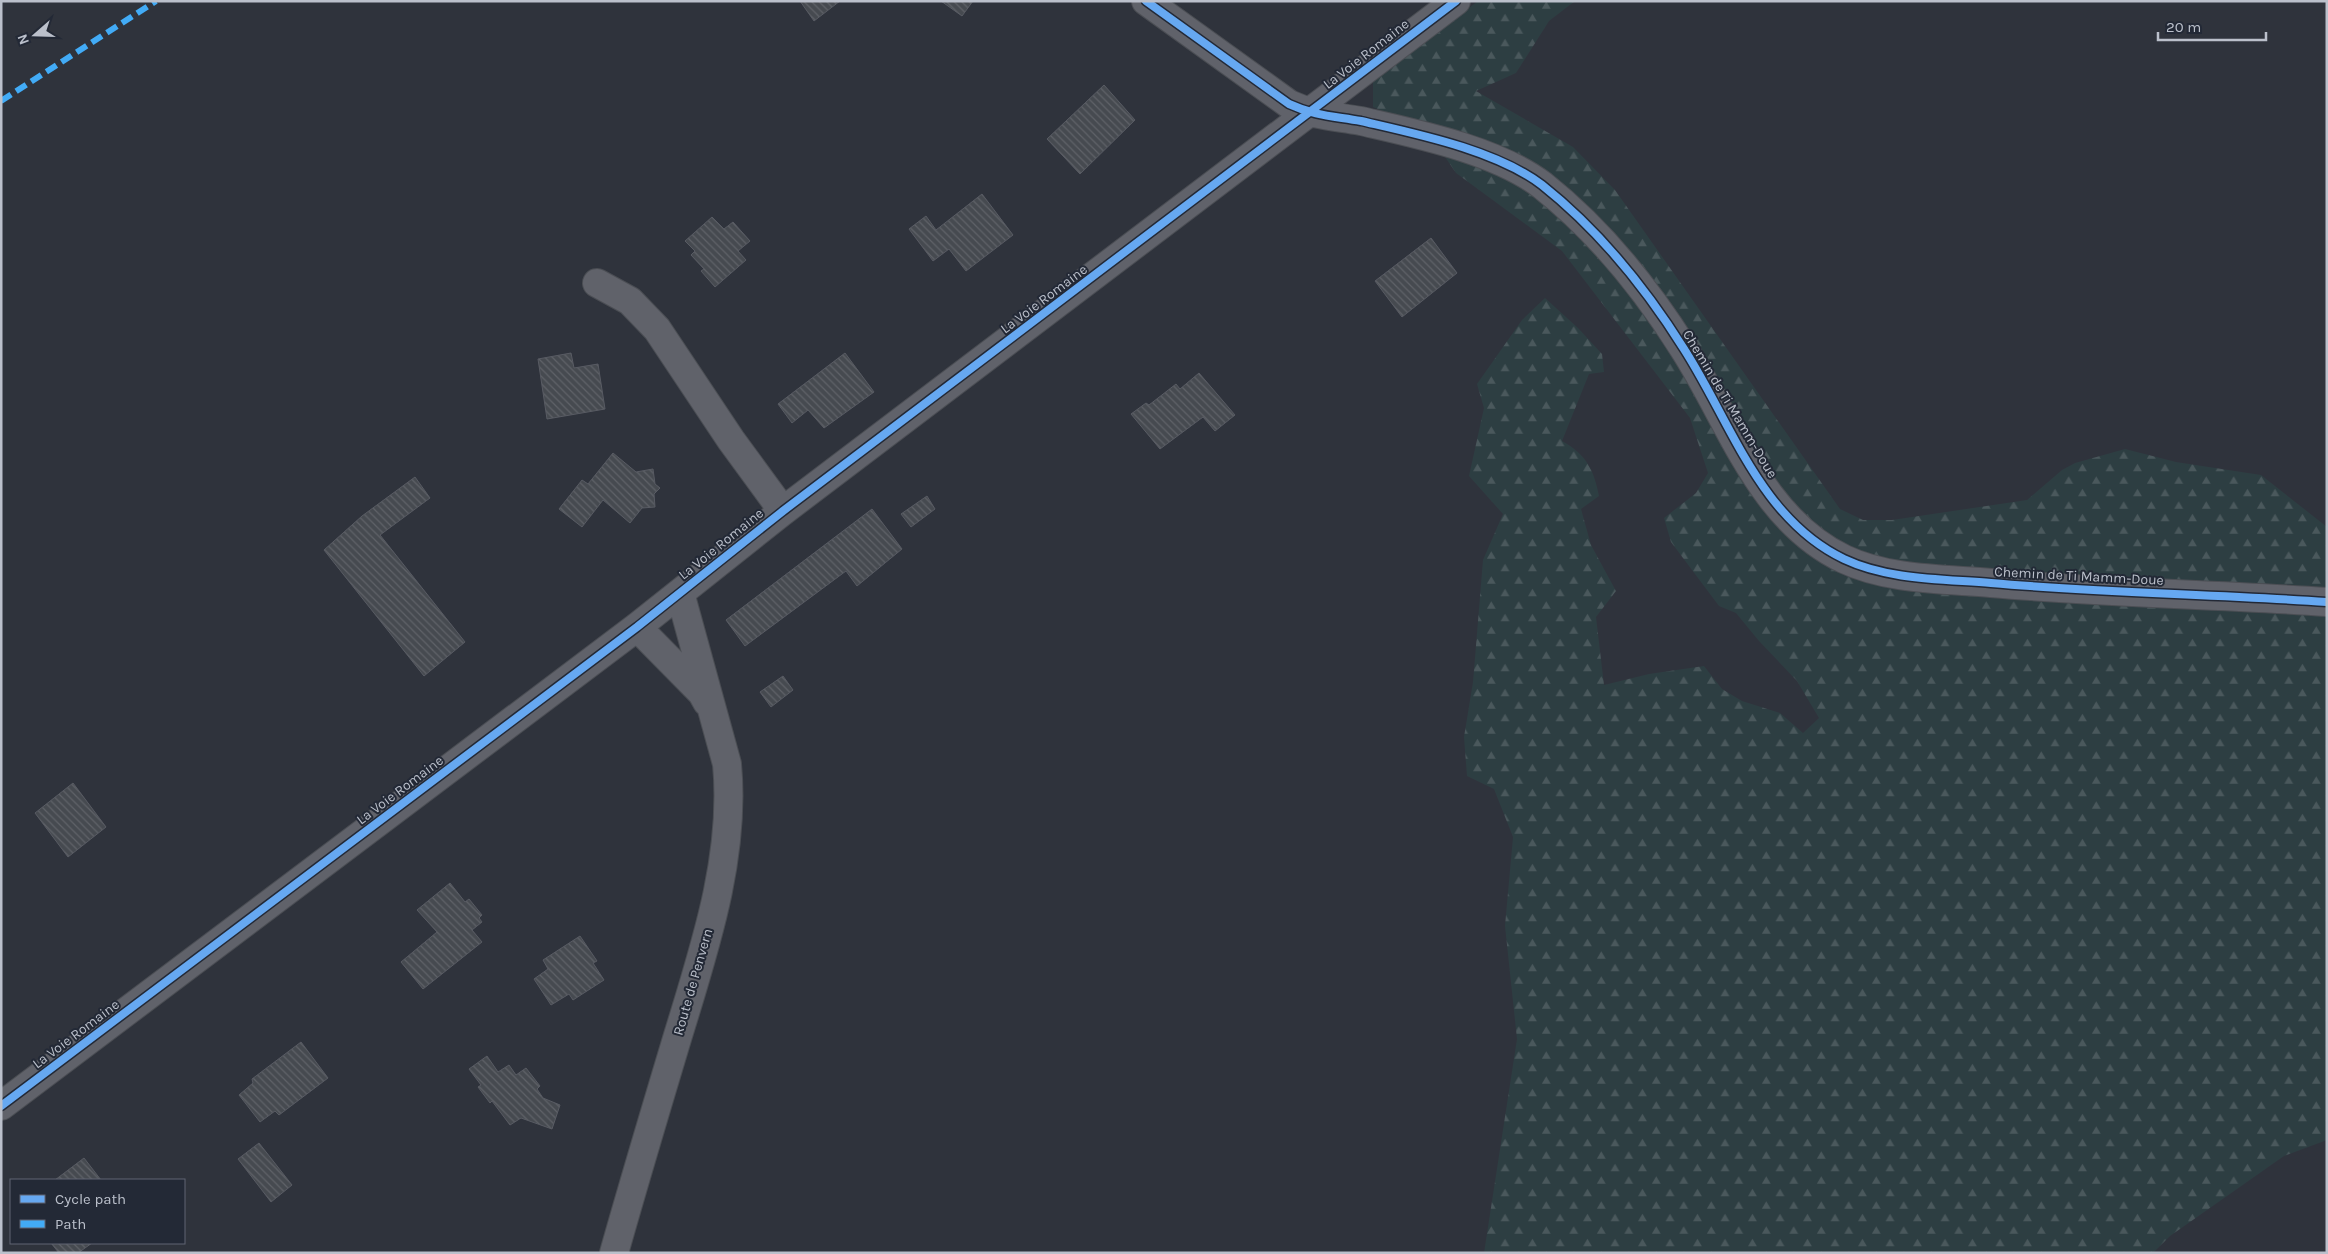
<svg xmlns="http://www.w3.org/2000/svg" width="2328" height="1254" viewBox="0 0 2328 1254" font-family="Karla,sans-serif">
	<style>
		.forest { fill: url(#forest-firs) }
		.building { fill: url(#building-back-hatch); stroke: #585b63 }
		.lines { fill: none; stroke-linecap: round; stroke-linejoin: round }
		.minor-casing { stroke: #4b4e54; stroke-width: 30 }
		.minor { stroke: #60626a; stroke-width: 28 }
		.quiet { stroke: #42abf6; stroke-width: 6; stroke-dasharray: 12 6; stroke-linecap: butt }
		.cycleway-casing { stroke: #232936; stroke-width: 11 }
		.cycleway { stroke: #66a8f1; stroke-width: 8 }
		.labels { text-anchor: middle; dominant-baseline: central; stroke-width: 4; stroke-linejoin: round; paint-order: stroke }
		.street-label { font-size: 14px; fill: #bbc0cb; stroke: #232936 }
	</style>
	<defs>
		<pattern id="forest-firs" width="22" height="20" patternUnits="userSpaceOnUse" patternTransform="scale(1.25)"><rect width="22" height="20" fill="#2d3e42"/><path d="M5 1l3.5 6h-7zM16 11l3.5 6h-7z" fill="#4a585c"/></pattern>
		<pattern id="building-back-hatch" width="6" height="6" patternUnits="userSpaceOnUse" patternTransform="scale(1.25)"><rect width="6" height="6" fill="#464a50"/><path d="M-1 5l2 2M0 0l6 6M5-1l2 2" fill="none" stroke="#5f6268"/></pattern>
	</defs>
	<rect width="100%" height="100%" fill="#2f333c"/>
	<path class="forest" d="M1478,1H1575L1549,21L1516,73L1476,91L1573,147L1615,190L1840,509L1863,520H1892L2027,500L2062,470L2075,463L2125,449L2176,462L2261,475L2327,527V1140L2284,1156L2170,1236L2153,1253H1484L1517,1039L1505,926L1513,837L1494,789L1467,776L1464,737L1473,682L1483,560L1503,514L1469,476L1484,408L1477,384L1522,320L1545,298L1578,328L1602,354L1604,372L1589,374L1562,441C1586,454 1594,470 1599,496L1581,509L1591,545L1616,591L1596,617L1604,685L1649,674L1704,666L1722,689L1742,701L1780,713L1803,733L1819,718L1797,681L1759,641L1736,613L1719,606L1671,542L1664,518L1696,493L1708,473L1690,418L1562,251L1456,173L1426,129L1373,107V81Z"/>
	<path class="building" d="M800,1H840L814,21Z
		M941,1H973L962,16Z
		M1104,85L1135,120L1080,174L1047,139Z
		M982,194L1013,235L966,271L949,249L933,261L909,229L926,216L936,230Z
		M712,217L724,229L733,222L750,241L738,251L746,260L715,287L701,271L704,269L691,255L695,251L685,241Z
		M1431,238L1457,273L1402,317L1375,281Z
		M571,353L574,368L598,364L605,409L547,419L538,359Z
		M845,353L874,392L824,428L808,410L792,423L778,404Z
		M1199,373L1235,415L1215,431L1203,417L1160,449L1131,414L1146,403L1149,405L1176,384L1180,389Z
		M613,453L636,472L653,469L655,484L660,488L654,494L655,507L642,508L630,523L603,500L582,527L559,509L582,480L588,484Z
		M415,477L430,498L380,535L465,642L424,676L324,550L362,516Z
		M927,496L935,509L911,527L901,514Z
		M872,509L902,549L857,586L846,571L745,646L726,620Z
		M783,676L793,690L771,707L760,692Z
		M73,783L106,827L68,857L35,813Z
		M450,883L465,902L469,899L482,915L479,918L482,922L472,930L482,942L423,989L401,962L437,932L417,910Z
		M580,936L597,961L593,963L604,980L573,1000L569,994L551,1005L534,979L548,969L543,960Z
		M301,1042L328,1078L279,1115L275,1111L260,1122L239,1095L253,1083L252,1079Z
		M487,1056L498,1072L509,1065L516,1075L526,1068L540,1086L537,1089L543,1098L560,1105L552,1129L521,1118L510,1125L492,1101L490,1103L478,1087L481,1085L469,1069Z
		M259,1143L292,1185L271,1202L238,1159Z
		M84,1158L101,1180H55Z
		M51,1243H92L78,1253H59Z"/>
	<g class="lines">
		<defs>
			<path id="minor" d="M1146,1L1289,104C1315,116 1333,116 1361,121C1417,134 1496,150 1542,185C1600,231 1645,287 1684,349C1731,422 1760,519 1844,559C1888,580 1943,579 1991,583C2103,593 2215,594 2327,602
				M597,283L630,301L657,329L731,440L783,511
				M637,627L702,693L707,702
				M1,1106L637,627L783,511L1456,1
				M614,1253C634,1182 655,1112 676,1042C703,953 736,858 727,764L680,593"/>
		</defs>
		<use href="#minor" class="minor-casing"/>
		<use href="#minor" class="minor"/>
		<path class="quiet" d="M1,101L156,1"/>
		<defs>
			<path id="cycleway" d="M1146,1L1289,104C1315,116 1333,116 1361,121C1417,134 1496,150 1542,185C1600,231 1645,287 1684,349C1731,422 1760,519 1844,559C1888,580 1943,579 1991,583C2103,593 2215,594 2327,602
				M1,1106L637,627L783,511L1456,1"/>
		</defs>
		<use href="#cycleway" class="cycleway-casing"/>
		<use href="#cycleway" class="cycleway"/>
	</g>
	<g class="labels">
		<g class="street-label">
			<text transform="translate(1366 54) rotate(-38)">La Voie Romaine</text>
			<text transform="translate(1044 299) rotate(-37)">La Voie Romaine</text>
			<text transform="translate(1730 404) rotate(59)">Chemin de Ti Mamm-Doue</text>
			<text transform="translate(721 544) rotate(-39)">La Voie Romaine</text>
			<text transform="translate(2079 576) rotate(3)">Chemin de Ti Mamm-Doue</text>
			<text transform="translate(400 790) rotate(-37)">La Voie Romaine</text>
			<text transform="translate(693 982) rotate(-74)">Route de Penvern</text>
			<text transform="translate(76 1034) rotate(-37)">La Voie Romaine</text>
		</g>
	</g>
	<rect width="2328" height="1254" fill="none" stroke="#bbc0cb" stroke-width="5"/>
	<rect x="10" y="1179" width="175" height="65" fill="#232936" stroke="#606572"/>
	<rect x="20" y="1195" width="25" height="8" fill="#66a8f1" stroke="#606572"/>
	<text x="55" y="1204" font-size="15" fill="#bbc0cb">Cycle path</text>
	<rect x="20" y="1220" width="25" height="8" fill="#42abf6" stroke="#606572"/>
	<text x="55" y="1229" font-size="15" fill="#bbc0cb">Path</text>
	<g transform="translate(35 35) rotate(250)" stroke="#232936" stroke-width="4" paint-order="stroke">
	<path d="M0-4L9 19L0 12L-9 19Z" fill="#bbc0cb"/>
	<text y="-8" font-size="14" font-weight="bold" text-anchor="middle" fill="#bbc0cb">N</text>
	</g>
	<path d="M2158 32v8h108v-8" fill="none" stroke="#bbc0cb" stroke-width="2.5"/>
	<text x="2166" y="32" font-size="15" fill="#bbc0cb" stroke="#232936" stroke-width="4" paint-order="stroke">20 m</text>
</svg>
